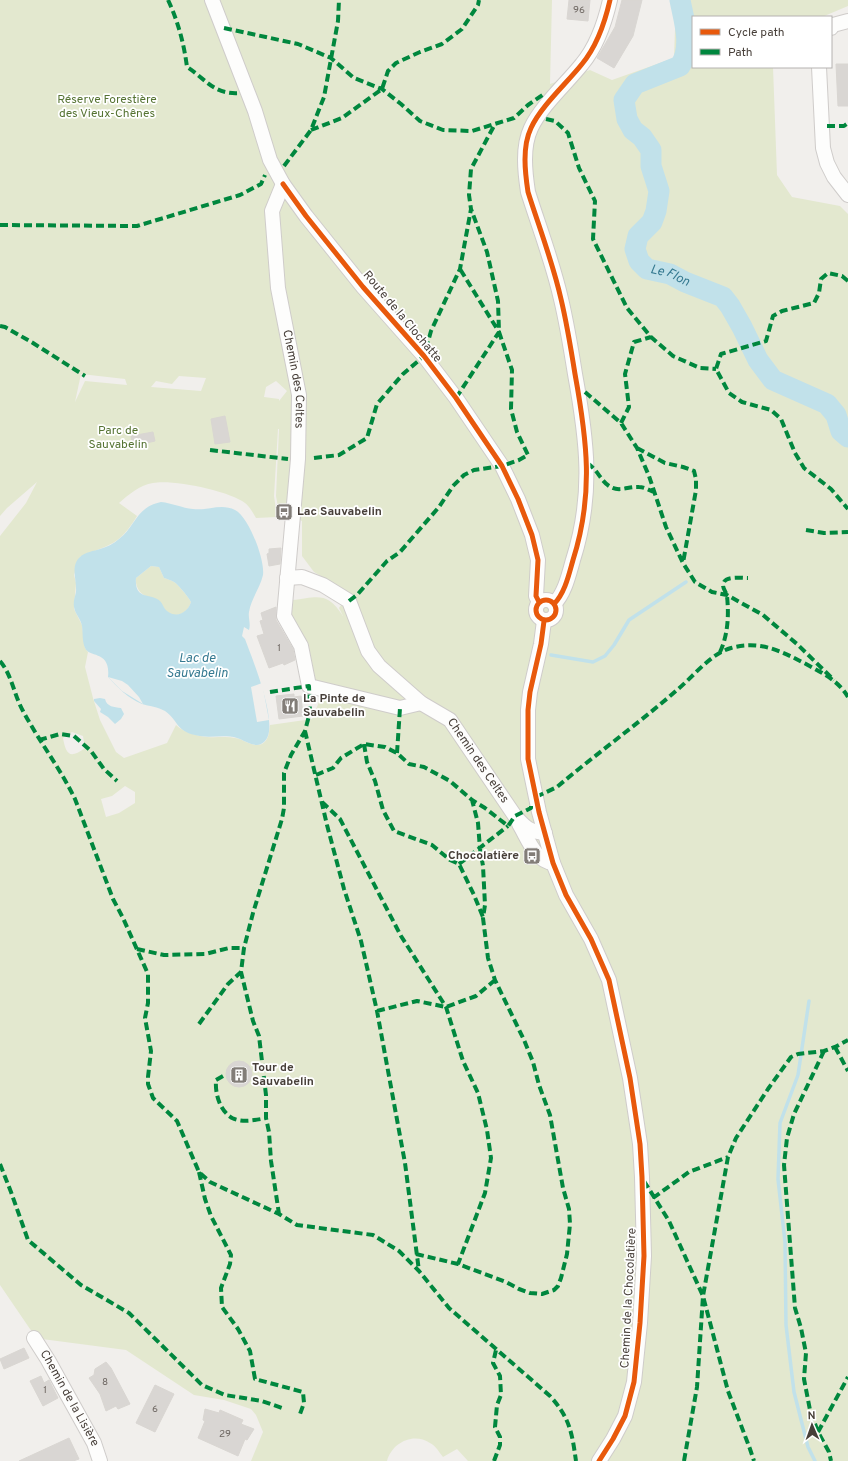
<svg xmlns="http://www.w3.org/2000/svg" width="848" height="1461" viewBox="0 0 848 1461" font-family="Overpass,sans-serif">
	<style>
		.green { fill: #e3e8cf; fill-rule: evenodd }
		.water { fill: #c1e1ea; fill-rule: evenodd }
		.pier { fill: #f1efec }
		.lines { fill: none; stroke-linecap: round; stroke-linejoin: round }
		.stream { stroke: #c1e1ea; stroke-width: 3.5 }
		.river { stroke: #c1e1ea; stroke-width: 21 }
		.building { fill: #d9d6d3; stroke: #d9d6d2 }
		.minor-casing { stroke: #cfccca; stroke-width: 16 }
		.minor { stroke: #fdfdfc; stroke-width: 14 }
		.quiet { stroke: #00873e; stroke-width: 4; stroke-dasharray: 8 4; stroke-linecap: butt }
		.cycleway-casing { stroke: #fff; stroke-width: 8 }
		.cycleway { stroke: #e8590c; stroke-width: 5 }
		.labels { text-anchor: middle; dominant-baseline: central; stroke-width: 3.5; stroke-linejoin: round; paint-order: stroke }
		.number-label { font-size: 10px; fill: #6d6661 }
		.park-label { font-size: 12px; fill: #557332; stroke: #fff }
		.street-label { font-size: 12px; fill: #473f39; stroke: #fff }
		.poi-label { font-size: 12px; font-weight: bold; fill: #473f39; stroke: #fff; text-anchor: start }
		.water-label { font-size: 13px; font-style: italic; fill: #367a91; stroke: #fff }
	</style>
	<rect width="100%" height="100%" fill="#f1efec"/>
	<path class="green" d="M0,0H552L550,84L590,70L612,80L674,58L676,0H848V6L822,17H693V67H773L777,175L792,197L840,206L848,214V1461H468L457,1449L443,1457C439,1452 436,1446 430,1443C413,1432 392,1443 387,1461H251L263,1432L256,1415L251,1409L224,1400L194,1395L126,1350L42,1339L36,1336L30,1329L0,1285V536L26,503L37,482L7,508L0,516ZM81,374L125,379L127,385L85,381L75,402ZM179,376L206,378L201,391L151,387L156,381L172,384ZM276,381L287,391L279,401V399L264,397L266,387ZM278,429H279L276,496L278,507L302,521V556L314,572L350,593L339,608L343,616C327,591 318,597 292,600L290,619L316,683L328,688L321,697L312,719L270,725C269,732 269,740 262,744C252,748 244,739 235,738C226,736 217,738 207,737C197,736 183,732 176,725L167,743L124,758L116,752L100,720L93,698L85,667L88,652L85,648L82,625L74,609L76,583L74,575L80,557C110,544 119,546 137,516L119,503C128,495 140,485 153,483C172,479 230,491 245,503C250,507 253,513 256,518L277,517L274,496ZM72,732L83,736L85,748C70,759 66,755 63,738ZM125,786L135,792V803L119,813L106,817L101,799L112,796Z
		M151,566L159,567L164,578C167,579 171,580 174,582C178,584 189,598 191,602C188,613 176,620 166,611C163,607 160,601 155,599C154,598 151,598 149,597C140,595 135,587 136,578Z"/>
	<path class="water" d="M161,502C172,503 182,508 193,509C208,511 221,503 235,510C249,517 265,560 263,575C260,588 251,599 249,612C248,618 251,624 249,630L244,627L242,636L245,639C252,658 280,726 265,741C257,750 246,741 237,738C224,734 208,739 195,735C176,731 178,720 165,711C158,707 149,706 142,704C129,699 117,687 108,677C111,650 89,658 85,648C82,641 83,633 82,626C81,619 75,614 74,607C73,601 75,597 76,592C77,580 70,566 80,557C85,552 94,551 100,549C107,547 113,544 119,539C136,526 136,507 161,502ZM151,566L159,567L164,578C167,579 171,580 174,582C178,584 189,598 191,602C188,612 177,619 167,611C164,609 163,604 160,601C152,593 134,601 136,578Z
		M100,698L105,699C107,707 114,707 121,708L124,714L121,719L115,724L108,717L100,712L101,709L94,701V699Z"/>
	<path class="pier" d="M108,677L122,681L128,685L139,697L143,704L122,691Z
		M262,683L269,720L257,722L251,687Z"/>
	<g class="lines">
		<path class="stream" d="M551,655L593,662L605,656L614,645L629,620L686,582
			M809,1001L798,1075L780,1123L778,1179L785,1242L786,1325L794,1392L808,1447L815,1461"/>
		<path class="river" id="s1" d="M680,0C684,21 693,47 680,66L635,84L624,100L627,119L633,130L642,137L651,150V166L659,191L656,211L652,222L638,236L635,249L639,261L647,269L670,274L685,282L723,297L730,306L742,327L758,360L773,380L827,404L836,415L841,431L848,437"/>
	</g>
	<path class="building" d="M569,0H590L588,21L567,19Z
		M622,0H642L633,36L614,68L597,58L615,27Z
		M836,64H848V106H838Z
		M225,416L230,442L215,444L211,419Z
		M153,432L155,441L133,446L131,436Z
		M281,548L280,564L269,566L267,554L269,553V549Z
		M276,607V620L293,649L295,660L284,665L283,663L269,668L257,636L264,634L260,621L263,620L261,613Z
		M294,694V697L301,696L303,716L279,719L276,696Z
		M226 1074a13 13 0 1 1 26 0a13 13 0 1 1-26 0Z
		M24,1348L29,1358L4,1369L0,1359Z
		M106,1362L111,1368L130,1404L118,1409L116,1406L106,1411L100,1394L89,1378L94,1375L95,1369Z
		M41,1376L44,1383L49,1380L58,1398L43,1406L30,1381Z
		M155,1385L174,1394L155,1432L136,1423Z
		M205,1409L219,1413L220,1410L243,1420L241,1424L254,1429L247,1440L245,1439L238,1456L198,1438L205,1421L203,1420Z
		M69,1438L79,1459L73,1461H19Z"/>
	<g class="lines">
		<defs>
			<g id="minor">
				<path d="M212,0L255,111L270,160L283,184L306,216L363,287L424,356L456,398L502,466L518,499L532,535L538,560L536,596L539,602"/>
				<path d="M831,28L833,25L848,21"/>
				<path d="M819,67L823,148L827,163L834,177L848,195"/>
				<path id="s2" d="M283,184L272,211L278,288L299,395L298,459L284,616L301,646L309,686L400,708L421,703"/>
				<path id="s3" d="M287,578L302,577L323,585L349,601L368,651L379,666L421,703L450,720L515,816C525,827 529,832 545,833"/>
				<circle cx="546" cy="610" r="10"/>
				<path d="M554,604C565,593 569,574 573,560C594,494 587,440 575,374C571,349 567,324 561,299C553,263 539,227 528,192C525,172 522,147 531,128C541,106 567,83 582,64C597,46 605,22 610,0"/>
				<path d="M544,621L541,644L530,692L528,710V759L539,812L553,863L566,895L591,939L609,980L630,1078L640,1144L642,1177L644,1256L640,1323L634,1382L625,1416L613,1439L599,1461"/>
				<path d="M519,824C528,839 535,861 553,863"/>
				<path id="s4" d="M34,1338L48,1360L94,1443L100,1461"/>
			</g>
		</defs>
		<use href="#minor" class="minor-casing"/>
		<use href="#minor" class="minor"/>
		<path class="quiet" d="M168,0C178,21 184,44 187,67C207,80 214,95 240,93
			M224,28L298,44L331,58L354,78L382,89L401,104L420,121L443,130L472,131L514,118L528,105L544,94
			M546,119L555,121L568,133L579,168L595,201L593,239L627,308L651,337L673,356L700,368L716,369
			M827,126H844L848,123
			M311,130L342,118L382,89L388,71L396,63L420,52L442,44L462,29L478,5L479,0
			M284,166L311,130L324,97L338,21L339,0
			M0,225L137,226L240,195L261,184L265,175
			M848,281L842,276L828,273L821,279L819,293L814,303L782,311L773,316L766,341L721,354L716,369L729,393L742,402L771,410L781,419L795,453L804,468L831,489L848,509
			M0,326L5,327L33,343L85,376
			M585,392L621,423L637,448L649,476L666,527L683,563L695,582L712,592L727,595L763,615L797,644L834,680
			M456,398L499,332L460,269
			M621,423L629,407L625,374L634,342L651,337
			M637,448L665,463L683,467L694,471L696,479V490L683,563
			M210,450L288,459
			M314,458L339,455L367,438L377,404L403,374L424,356L431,331L460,269L471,209L469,195L471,169L495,124
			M587,463C598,470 600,480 609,486C619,493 628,486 639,487C644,487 649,490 654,492
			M806,530L824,533L848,532
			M349,601L357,595L387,561L400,552L439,507L453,486L464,475L474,470L502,466L519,460L528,455L517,432L511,409L512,370L499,332L498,301L487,252L471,209
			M720,652C728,635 729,615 727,596C726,591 721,587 724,582C727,576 741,578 748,578
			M0,661C12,675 14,695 23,711C39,741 60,768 75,799L113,899L123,918L148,974V1003L145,1018L151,1051L148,1077V1084L153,1098L177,1121L199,1172L210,1182L279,1214L297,1225L373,1235L399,1251L419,1271L449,1308L550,1396C570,1418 572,1433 576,1461
			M270,692L309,686L310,712L305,731L291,755L284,773V808L282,819L253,913L244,948L241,972L253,1021L259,1036L266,1095V1118L269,1132L271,1161L279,1214
			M305,731L327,825L344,889L361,941L377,1011L405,1163L419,1271
			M39,740L60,734L74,736L91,751L104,769L117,781
			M364,744L367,762L375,781L383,810L394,831L432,845L450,860L459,864L474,895L483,917
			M397,753L400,708
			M316,775L333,768L341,758L364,744L385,747L397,753L409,764L424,767L450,781L472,800L485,808L508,826L515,816L531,808V806
			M536,797L557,787C596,754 638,724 677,690C694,676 710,654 731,648C760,640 781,651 806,664C822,673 838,680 848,697
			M322,802L340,819L401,936L446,1007L463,1061L478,1093L487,1130L491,1158L485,1193L458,1264
			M459,864L508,826
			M137,949L164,955L205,954L229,948H244
			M377,1011L417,1001L446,1007L476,996L495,980
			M199,1024L228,984L241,972
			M835,1047L848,1071
			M824,1051L794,1114L787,1138L784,1165L795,1308L801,1328L806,1353L804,1379L810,1410L818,1432L829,1452L831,1461
			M223,1076L216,1080C215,1093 219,1110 232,1118C242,1123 256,1120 266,1118
			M0,1164L11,1192L28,1240L81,1285L129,1313L202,1385L225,1395L262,1401L282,1408
			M199,1172L205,1199L211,1216L231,1255L230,1264L221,1288L222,1307L238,1329L250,1351L255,1379L303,1392L304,1403L300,1414
			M644,1181L669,1221L703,1296L728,1391L750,1449L754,1461
			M653,1198L689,1172L728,1157
			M416,1254L458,1264L506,1282L519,1289L530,1293L542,1294L554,1290L558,1286L561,1278L567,1254L570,1224L569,1209L563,1188L550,1115L539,1085L533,1062L524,1040L495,980L488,958L483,918L485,905L483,866L480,849L478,823L472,800
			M818,1432L848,1377
			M494,1461L500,1445V1437L495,1427L497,1405L501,1395L500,1376L493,1363L496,1350
			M684,1461L697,1387L703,1296L728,1157L736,1138L768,1089L791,1057L798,1054L824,1051L835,1047L848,1040"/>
		<defs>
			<path id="cycleway" d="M283,184L306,216L363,287L424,356L456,398L502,466L518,499L532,535L538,560L536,596L539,602
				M536 610a10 10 0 1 1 20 0a10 10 0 1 1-20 0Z
				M554,604C565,593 569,574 573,560C594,494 587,440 575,374C571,349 567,324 561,299C553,263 539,227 528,192C525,172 522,147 531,128C541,106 567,83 582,64C597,46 605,22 610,0
				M544,621L541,644L530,692L528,710V759L539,812L553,863L566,895L591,939L609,980L630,1078L640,1144L642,1177L644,1256L640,1323L634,1382L625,1416L613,1439L599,1461"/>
		</defs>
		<use href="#cycleway" class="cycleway-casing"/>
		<use href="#cycleway" class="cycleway"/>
	</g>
	<defs>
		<symbol id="bus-square" viewBox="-11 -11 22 22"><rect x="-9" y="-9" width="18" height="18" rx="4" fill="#827d78" stroke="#fff"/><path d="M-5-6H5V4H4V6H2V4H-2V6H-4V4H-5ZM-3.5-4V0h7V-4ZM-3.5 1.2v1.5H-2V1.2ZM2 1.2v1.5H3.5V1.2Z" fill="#fff"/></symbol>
		<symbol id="restaurant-square" viewBox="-11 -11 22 22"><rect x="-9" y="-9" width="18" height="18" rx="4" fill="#827d78" stroke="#fff"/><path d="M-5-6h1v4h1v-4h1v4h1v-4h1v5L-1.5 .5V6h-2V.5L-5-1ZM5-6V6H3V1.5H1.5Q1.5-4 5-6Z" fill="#fff"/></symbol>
		<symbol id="building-square" viewBox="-11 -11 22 22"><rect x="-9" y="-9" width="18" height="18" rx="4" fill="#827d78" stroke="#fff"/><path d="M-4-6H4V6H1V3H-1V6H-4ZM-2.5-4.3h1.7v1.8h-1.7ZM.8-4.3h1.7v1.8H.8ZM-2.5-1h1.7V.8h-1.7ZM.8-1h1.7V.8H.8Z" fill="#fff"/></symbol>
	</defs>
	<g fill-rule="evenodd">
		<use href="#bus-square" x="274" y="502" width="20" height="20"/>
		<use href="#restaurant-square" x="280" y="696" width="20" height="20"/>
		<use href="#bus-square" x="522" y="846" width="20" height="20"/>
		<use href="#building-square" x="229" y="1065" width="20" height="20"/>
	</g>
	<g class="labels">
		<g class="number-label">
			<text x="579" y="10">96</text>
			<text x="279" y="648">1</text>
			<text x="105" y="1382">8</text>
			<text x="45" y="1390">1</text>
			<text x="155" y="1409">6</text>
			<text x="225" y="1434">29</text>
		</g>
		<g class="park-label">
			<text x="107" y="100">Réserve Forestière<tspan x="107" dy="14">des Vieux-Chênes</tspan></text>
			<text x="118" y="431">Parc de<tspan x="118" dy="14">Sauvabelin</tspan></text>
		</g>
		<g class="street-label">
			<text transform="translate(402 317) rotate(50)">Route de la Clochatte</text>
			<text stroke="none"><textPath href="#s2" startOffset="199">Chemin des Celtes</textPath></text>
			<text stroke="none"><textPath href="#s3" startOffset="279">Chemin des Celtes</textPath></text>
			<text transform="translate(629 1298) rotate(-87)">Chemin de la Chocolatière</text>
			<text stroke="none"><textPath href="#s4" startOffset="70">Chemin de la Lisière</textPath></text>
		</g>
		<g class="poi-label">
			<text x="297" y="512">Lac Sauvabelin</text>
			<text x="303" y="699">La Pinte de<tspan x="303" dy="14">Sauvabelin</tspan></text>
			<text x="519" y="856" text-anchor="end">Chocolatière</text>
			<text x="252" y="1068">Tour de<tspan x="252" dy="14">Sauvabelin</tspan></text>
		</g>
		<g class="water-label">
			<text stroke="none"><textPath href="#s1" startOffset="350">Le Flon</textPath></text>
			<text x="197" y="659">Lac de<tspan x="197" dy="15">Sauvabelin</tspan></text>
		</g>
	</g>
	<rect x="692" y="16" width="140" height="52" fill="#ffffff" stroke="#b5b2b0"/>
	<rect x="700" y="29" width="20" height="6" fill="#e8590c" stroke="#b5b2b0"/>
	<text x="728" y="36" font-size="12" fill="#473f39">Cycle path</text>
	<rect x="700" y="49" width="20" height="6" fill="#00873e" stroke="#b5b2b0"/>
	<text x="728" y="56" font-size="12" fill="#473f39">Path</text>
	<g transform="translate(812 1425) rotate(358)" stroke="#ffffff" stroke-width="3" paint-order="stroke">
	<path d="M0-3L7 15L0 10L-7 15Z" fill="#473f39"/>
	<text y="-6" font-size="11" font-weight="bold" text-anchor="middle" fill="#473f39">N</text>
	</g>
</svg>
